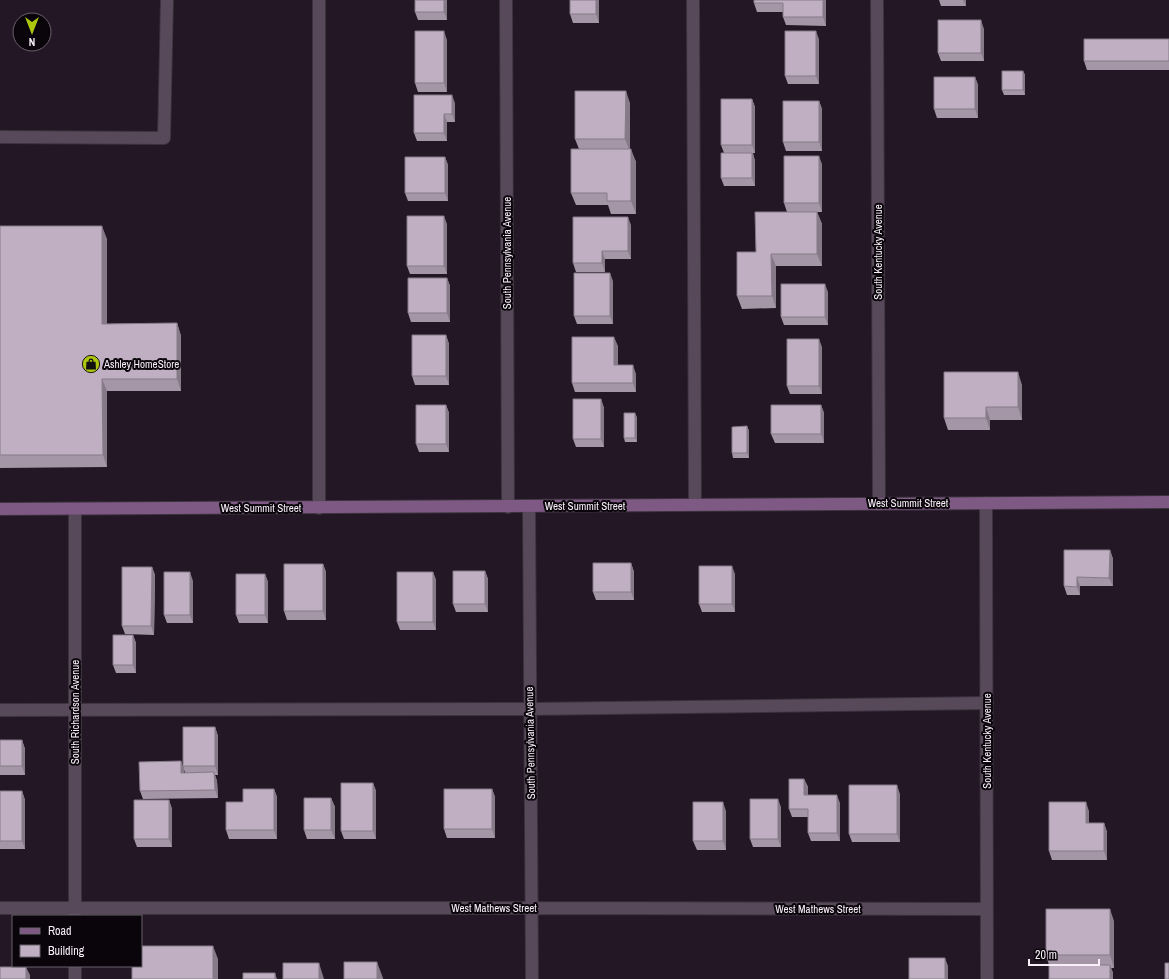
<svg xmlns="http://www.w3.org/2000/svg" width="1169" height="979" viewBox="0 0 1169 979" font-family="'Archivo Narrow',sans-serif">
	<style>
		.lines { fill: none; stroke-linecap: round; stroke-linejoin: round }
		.lane-casing { stroke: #3b323d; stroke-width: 14 }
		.street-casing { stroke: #3b323d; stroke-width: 14 }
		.secondary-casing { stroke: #3b323d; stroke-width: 14 }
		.lane { stroke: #58495a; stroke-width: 12 }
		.street { stroke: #58495a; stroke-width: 12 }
		.secondary { stroke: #7e5984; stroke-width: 12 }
		.wall { fill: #a596a7 }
		.shaded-wall { fill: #867a88 }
		.building { fill: #c0aec2; stroke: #867a88 }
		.labels { text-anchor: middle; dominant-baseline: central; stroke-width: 4; stroke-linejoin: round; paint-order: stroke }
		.street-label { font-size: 11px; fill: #f8eff9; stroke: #09050a }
		.poi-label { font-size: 11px; fill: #f8eff9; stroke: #09050a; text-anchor: start }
	</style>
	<rect width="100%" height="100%" fill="#231625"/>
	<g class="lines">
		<defs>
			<path id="lane" d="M693,0L695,505
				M0,137L164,138L167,0
				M319,508V0
				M0,710L530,709L987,703"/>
			<path id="street" d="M506,0L508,507
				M877,0L879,504
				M986,503L987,979
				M529,506L532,979
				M0,908H532L987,909
				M75,915V509
				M75,966V979"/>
			<path id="secondary" d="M0,509L1169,502"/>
		</defs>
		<use href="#lane" class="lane-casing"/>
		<use href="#street" class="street-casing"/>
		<use href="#secondary" class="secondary-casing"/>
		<use href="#lane" class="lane"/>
		<use href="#street" class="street"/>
		<use href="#secondary" class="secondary"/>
	</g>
	<path class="wall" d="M447,0V20H418L415,12Z
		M599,0V23H573L570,14Z
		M754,0H826V26L786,25L783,17V12H757L754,3Z
		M939,0H966V6H941Z
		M984,29V61H941L938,53Z
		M819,39V84H788L785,76Z
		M1169,39V70H1087L1084,61Z
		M447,40V92H418L415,83Z
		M1023,71L1025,75V95H1004L1002,90Z
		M975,77L978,85V118H937L934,109Z
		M752,99L755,107V153H753L755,161V186H724L721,178L724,153L721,145Z
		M819,101L822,109V151H786L783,142Z
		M455,103V122H447V141H417L414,133Z
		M630,103V149L636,162V214H611L608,205H576L571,193L579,149L575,139Z
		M445,157L448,165V201H408L405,193Z
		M822,164V212H817L822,224V266H776V308L742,309L737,296L756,252L787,212L784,203Z
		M447,224V274H410L407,266Z
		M631,225V259H605V272H576L573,263Z
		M0,226L107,239V324L177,323L181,336V391H107V467L0,468Z
		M447,278L450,286V322H411L408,313Z
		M613,281V324H577L574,316Z
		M828,292V325H784L781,317Z
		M446,335L449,344V385H415L412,376Z
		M618,346V365L636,374V392H575L572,383Z
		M822,347V394H790L787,386Z
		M1022,385V420H990V430H948L944,418Z
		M601,399L604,408V447H576L573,439Z
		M446,405L449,413V452H419L416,444Z
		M821,405L824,413V443H775L771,434Z
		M637,417V442H625L624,438Z
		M747,426L749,431V458H733L732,453Z
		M1110,550L1113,559V586H1080V595H1067L1064,586Z
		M631,563L634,572V600H596L593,592Z
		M323,564L326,572V620H287L284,611Z
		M152,567L155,575L154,635L125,634L122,626Z
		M485,571L488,579V612H456L453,604Z
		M433,572L436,580V630H400L397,622Z
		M265,574L268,582V623H239L236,615Z
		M735,574V612H702L699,604Z
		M193,581V623H167L164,615Z
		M133,635L136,643V673H116L113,665Z
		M215,727L218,736V775H215L217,781L218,798L143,799L140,791L181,761L184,770V773H185L183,766Z
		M0,740H22L25,749V775H0Z
		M804,779L808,787V795L840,803V841H811L808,833V817H792L789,809Z
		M373,783L376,791V839H344L341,831Z
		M274,789L277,797V839H229L226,830L243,802Z
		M492,789L495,797V838H447L444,829Z
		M0,791H22L25,800V849H0Z
		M900,794V842H852L849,834Z
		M331,798L335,807V839H307L304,830Z
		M169,800L172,809V847H137L134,839Z
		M781,807V847H753L750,839Z
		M726,811V850H697L693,841Z
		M1089,811V823H1104L1107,832V860H1052L1049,851Z
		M1114,921V968H1111L1113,973V979L1049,965L1046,955Z"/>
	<path class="shaded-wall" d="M444,0H447V20L444,12Z
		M596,0H599V23L596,14Z
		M823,0H826V26L823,17Z
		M963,0H966V6Z
		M981,20L984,29V61L981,53Z
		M444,31L447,40V92L444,83Z
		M816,31L819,39V84L816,76Z
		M1023,71L1025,75V95L1023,90Z
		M975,77L978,85V118L975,109Z
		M626,91L630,103V152L625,139Z
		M452,95L455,103V122L452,114Z
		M752,99L755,107V153L752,145Z
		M819,101L822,109V151L819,142Z
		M444,114L447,122V141L444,133Z
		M631,149L636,162V214L631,201Z
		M752,153L755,161V186L752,178Z
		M819,156L822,164V212L819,203Z
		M445,157L448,165V201L445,193Z
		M817,212L822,224V266L817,254Z
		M444,216L447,224V274L444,266Z
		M628,217L631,225V259L628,251Z
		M102,226L107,239V336L102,324Z
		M602,251L605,259V272L602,263Z
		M771,254L776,266V308L772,296Z
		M610,273L613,281V324L610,316Z
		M447,278L450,286V322L447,313Z
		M825,284L828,292V325L825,317Z
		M177,323L181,336V391L177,379Z
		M446,335L449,344V385L446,376Z
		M614,337L618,346V374L614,365Z
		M819,339L822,347V394L819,386Z
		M633,365L636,374V392L633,383Z
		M1018,372L1022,385V420L1018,407Z
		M102,379L107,391V467L103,455Z
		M601,399L604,408V447L601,439Z
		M446,405L449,413V452L446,444Z
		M821,405L824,413V443L821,434Z
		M986,407L990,420V430L986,418Z
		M635,413L637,417V442L635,438Z
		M747,426L749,431V458L747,453Z
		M1110,550L1113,559V586L1109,578Z
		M631,563L634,572V600L631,592Z
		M323,564L326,572V620L323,611Z
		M732,566L735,574V612L732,604Z
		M152,567L155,575L154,635L151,626Z
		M485,571L488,579V612L485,604Z
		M190,572L193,581V623L190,615Z
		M433,572L436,580V630L433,622Z
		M265,574L268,582V623L265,615Z
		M1077,577L1080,586V595L1077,587Z
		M133,635L136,643V673L133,665Z
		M215,727L218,736V775L215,766Z
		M22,740L25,749V775L22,766Z
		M181,761L184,770V782L181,773Z
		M214,772L217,781L218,798L215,790Z
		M804,779L808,787V803L804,795Z
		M373,783L376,791V839L373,831Z
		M897,785L900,794V842L897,834Z
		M274,789L277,797V839L274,830Z
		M492,789L495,797V838L492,829Z
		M22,791L25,800V849L22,841Z
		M837,795L840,803V841L837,833Z
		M331,798L335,807V839L331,830Z
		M778,799L781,807V847L778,839Z
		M169,800L172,809V847L169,839Z
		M723,802L726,811V850L723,841Z
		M1086,802L1089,811V832L1086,823Z
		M1104,823L1107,832V860L1104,851Z
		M1110,909L1114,921V968L1110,955Z
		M213,946L218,959V979H213Z
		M945,958L948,966V979H945Z
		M377,962L383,978V979H377Z
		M319,963L324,979H319Z
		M1110,965L1113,973V979H1110Z
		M26,967L30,975V979H26Z
		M275,973L277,979H275Z"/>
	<path class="building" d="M415,0H444V12H415Z
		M570,0H596V14H570Z
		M754,0H823V17H783V3H754Z
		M938,20H981V53H938Z
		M415,31H444V83H415Z
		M785,31H816V76H785Z
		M1084,39H1169V61H1084Z
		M1002,71H1023V90H1002Z
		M934,77H975V109H934Z
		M575,91H626L625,139H575Z
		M414,95H452V114H444V133H414Z
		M721,99H752V145H721Z
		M783,101H819V142H783Z
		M571,149H631V201H607V193H571Z
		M721,153H752V178H721Z
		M784,156H819V203H784Z
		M405,157H445V193H405Z
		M755,212H817V254H771L772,296H737V252H756Z
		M407,216H444V266H407Z
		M573,217H628V251H602V263H573Z
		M0,226H102V324L177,323V379H102L103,455H0Z
		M574,273H610V316H574Z
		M408,278H447V313H408Z
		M781,284H825V317H781Z
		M412,335H446V376H412Z
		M572,337H614V365H633V383H572Z
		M787,339H819V386H787Z
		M944,372H1018V407H986V418H944Z
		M573,399H601V439H573Z
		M416,405H446V444H416Z
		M771,405H821V434H771Z
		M624,413H635V438H624Z
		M747,426V453H732V427Z
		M1064,550H1110L1109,578L1077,577V587L1064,586Z
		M593,563H631V592H593Z
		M284,564H323V611H284Z
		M699,566H732V604H699Z
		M122,567H152L151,626H122Z
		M453,571H485V604H453Z
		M164,572H190V615H164Z
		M397,572H433V622H397Z
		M236,574H265V615H236Z
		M113,635H133V665H113Z
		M183,727H215V766H183Z
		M0,740H22V766H0Z
		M181,761V773L214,772L215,790L140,791L139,762Z
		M789,779H804V795H837V833H808V809H789Z
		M341,783H373V831H341Z
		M849,785H897V834H849Z
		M243,789H274V830H226V802H243Z
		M444,789H492V829H444Z
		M0,791H22V841H0Z
		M304,798H331V830H304Z
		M750,799H778V839H750Z
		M134,800H169V839H134Z
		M693,802H723V841H693Z
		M1049,802H1086V823H1104V851H1049Z
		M1046,909H1110V955H1046Z
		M141,946H213V979H132V966H141Z
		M909,958H945V979H909Z
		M344,962H377V979H344Z
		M283,963H319V979H283Z
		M1165,963H1169V979H1165Z
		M1049,965H1110V979H1049Z
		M0,967H26V979H0Z
		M243,973H275V979H243Z"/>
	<defs>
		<symbol id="shop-disc" viewBox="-11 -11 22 22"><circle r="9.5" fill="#adc60e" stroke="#09050a"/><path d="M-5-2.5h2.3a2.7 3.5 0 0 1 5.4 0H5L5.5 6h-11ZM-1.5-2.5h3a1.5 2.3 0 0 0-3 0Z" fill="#111"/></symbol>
	</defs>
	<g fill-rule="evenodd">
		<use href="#shop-disc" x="81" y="354" width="20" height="20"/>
	</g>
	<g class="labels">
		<g class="street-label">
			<text transform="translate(878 252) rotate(-90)">South Kentucky Avenue</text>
			<text transform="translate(507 253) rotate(-90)">South Pennsylvania Avenue</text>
			<text x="908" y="503">West Summit Street</text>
			<text x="585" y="506">West Summit Street</text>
			<text x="261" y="508">West Summit Street</text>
			<text transform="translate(75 712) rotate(-90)">South Richardson Avenue</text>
			<text transform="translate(987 741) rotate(-90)">South Kentucky Avenue</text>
			<text transform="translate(530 743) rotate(-91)">South Pennsylvania Avenue</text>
			<text x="494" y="908">West Mathews Street</text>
			<text x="818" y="909">West Mathews Street</text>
		</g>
		<g class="poi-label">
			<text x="104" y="364">Ashley HomeStore</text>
		</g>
	</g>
	<rect x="12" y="915" width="130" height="52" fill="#09050a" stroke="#69636a"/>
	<rect x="20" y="928" width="20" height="6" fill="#7e5984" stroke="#69636a"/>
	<text x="48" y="935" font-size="12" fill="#f8eff9">Road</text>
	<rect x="20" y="945" width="20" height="12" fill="#c0aec2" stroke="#69636a"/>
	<text x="48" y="955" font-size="12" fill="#f8eff9">Building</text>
	<g transform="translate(32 32) rotate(180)"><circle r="19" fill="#09050a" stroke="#69636a"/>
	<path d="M0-3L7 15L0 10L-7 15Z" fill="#adc60e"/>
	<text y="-6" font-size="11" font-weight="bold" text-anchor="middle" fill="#f8eff9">N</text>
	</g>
	<path d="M1029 959v6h70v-6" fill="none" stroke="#f8eff9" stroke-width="2"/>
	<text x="1035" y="959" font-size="12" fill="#f8eff9" stroke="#09050a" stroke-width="3" paint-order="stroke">20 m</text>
</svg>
